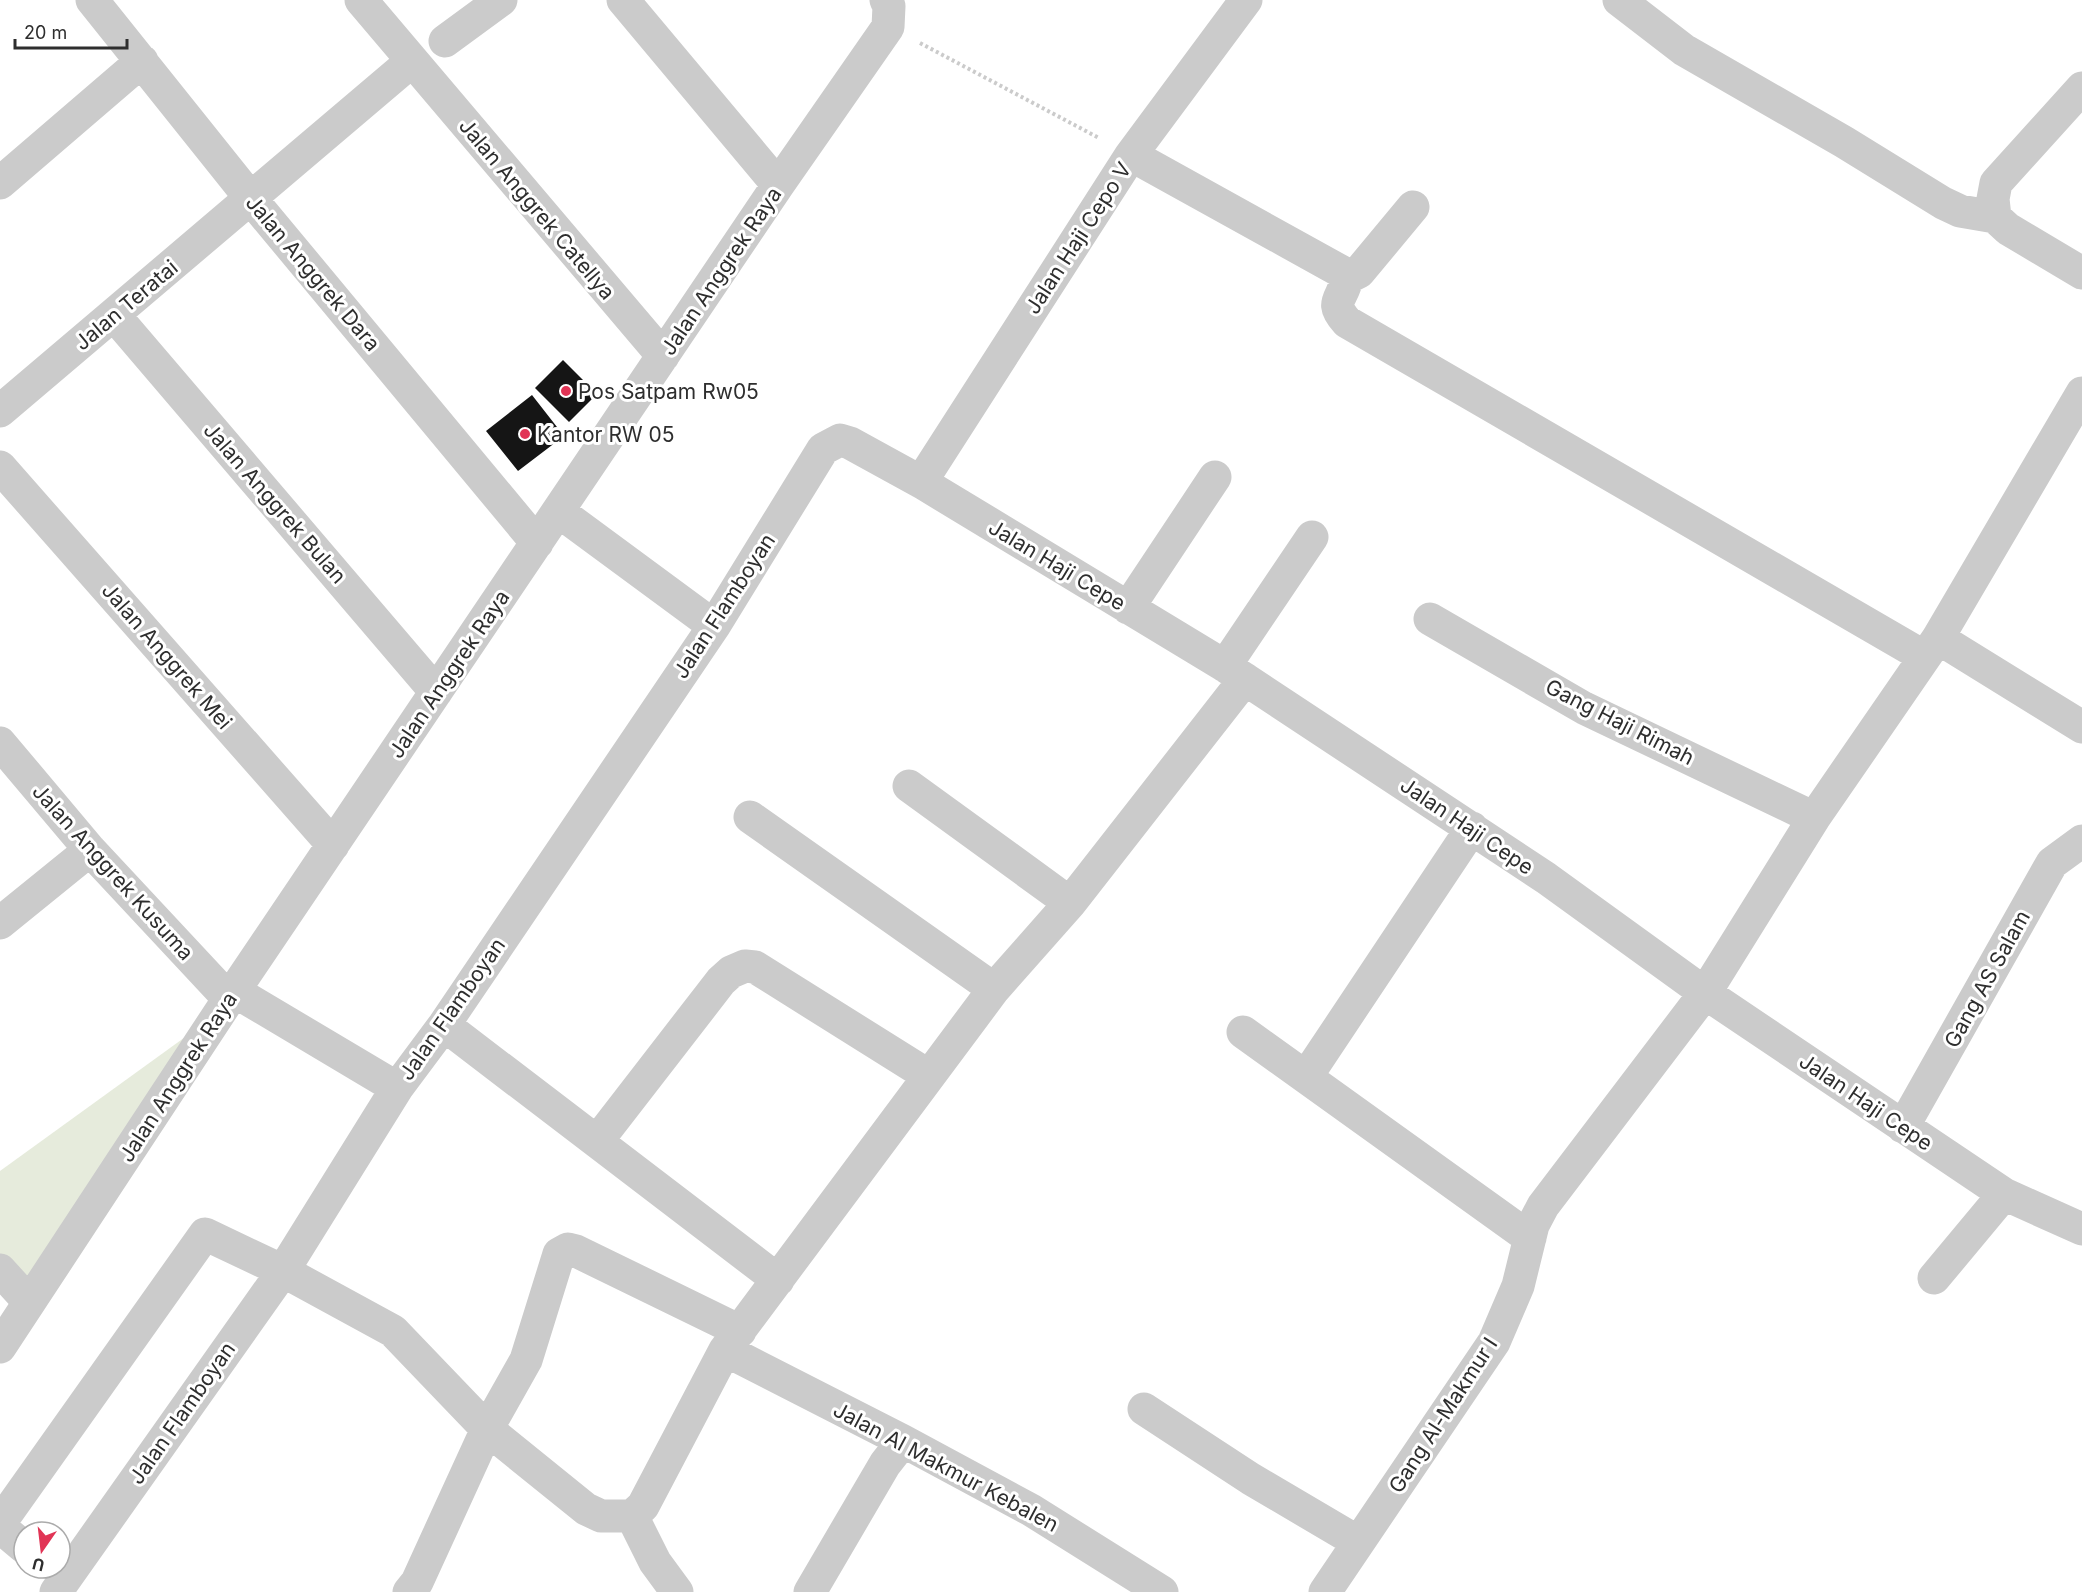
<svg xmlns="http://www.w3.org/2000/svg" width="2082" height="1592" viewBox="0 0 2082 1592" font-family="Inter,sans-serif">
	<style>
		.green { fill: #e6ebdc }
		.building { fill: #151515 }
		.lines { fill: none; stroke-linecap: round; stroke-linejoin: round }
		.path { stroke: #cbcbcb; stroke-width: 4; stroke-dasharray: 3 3; stroke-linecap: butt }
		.minor { stroke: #cbcbcb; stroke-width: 33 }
		.poi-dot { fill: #e13455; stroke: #fff; stroke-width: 2 }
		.labels { text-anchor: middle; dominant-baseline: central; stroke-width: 6; stroke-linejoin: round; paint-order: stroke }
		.street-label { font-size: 21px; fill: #2e2e2e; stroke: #fff }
		.poi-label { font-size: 21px; fill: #2e2e2e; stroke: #fff; text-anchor: start }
	</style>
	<rect width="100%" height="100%" fill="#fff"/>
	<path class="green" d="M217,1014L25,1294L0,1266V1171Z"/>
	<path class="building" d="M563,360L597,394L569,422L535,388Z
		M532,395L564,436L518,471L486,431Z"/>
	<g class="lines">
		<path class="path" d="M920,43L1099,138"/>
		<path class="minor" d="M92,0L252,200L537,543
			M361,0L663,356
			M623,0L778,185
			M1619,0L1684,50L1844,142L1943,203L1960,211L1995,217L2008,229L2082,273
			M445,41L501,0
			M1131,155L1344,273L1347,278
			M0,183L142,61
			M1995,217L1993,199L1996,183L2082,88
			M1347,278C1343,300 1328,301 1347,322L1923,656
			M1347,278L1359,272L1413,207
			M114,315L436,692
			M0,411L412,61
			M0,467L333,845
			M921,482L1131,155L1246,0
			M558,511L714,626
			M1128,608L1215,477
			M1430,619L1584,708L1814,818
			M1938,638L2082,727
			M1225,666L1312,537
			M0,743L90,850L229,999
			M909,786L1070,903
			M750,817L994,989
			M0,923L90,850
			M234,991L397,1088
			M444,1025L778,1280
			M1243,1032L1530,1238
			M1306,1077L1472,828
			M1903,1127L2052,863L2082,841
			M598,1140L721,981L731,972L745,966L755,967L929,1076
			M0,1270L29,1302
			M1934,1278L2004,1194
			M0,1347L234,991L778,185L888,27L889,6L886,0
			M725,1350L903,1441L1031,1510L1162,1592
			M1144,1409L1251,1479L1358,1542
			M632,1516L655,1562L677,1592
			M0,1523L205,1234L283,1271L393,1331L487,1429L586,1509L601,1516H632L643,1506L725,1350L994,989L1070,903L1245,679
			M0,1527L24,1547
			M56,1592L283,1271L397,1088L444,1025L714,626L823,449L840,440L850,443L921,482L1225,666L1546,878L1705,993L2004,1194L2082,1229
			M409,1592L417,1582L487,1429L526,1360L559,1254L568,1249L576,1251L740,1331
			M810,1592L885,1464L903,1441
			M1325,1592L1494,1342L1518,1286L1533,1225L1543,1206L1705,993L1814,818L1938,638L2082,393"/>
	</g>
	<g class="poi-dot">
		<circle cx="566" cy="391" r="6"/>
		<circle cx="525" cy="434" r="6"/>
	</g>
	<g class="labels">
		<g class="street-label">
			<text transform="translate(537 209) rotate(50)">Jalan Anggrek Catellya</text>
			<text transform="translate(1078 238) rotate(-57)">Jalan Haji Cepo V</text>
			<text transform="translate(721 271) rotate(-56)">Jalan Anggrek Raya</text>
			<text transform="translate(313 273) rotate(50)">Jalan Anggrek Dara</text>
			<text transform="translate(126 305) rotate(-40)">Jalan Teratai</text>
			<text transform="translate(275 503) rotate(49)">Jalan Anggrek Bulan</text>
			<text transform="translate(1057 565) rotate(31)">Jalan Haji Cepe</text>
			<text transform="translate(724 606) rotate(-57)">Jalan Flamboyan</text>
			<text transform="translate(167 656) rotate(49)">Jalan Anggrek Mei</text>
			<text transform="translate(449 674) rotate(-56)">Jalan Anggrek Raya</text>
			<text transform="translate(1620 722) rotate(27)">Gang Haji Rimah</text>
			<text transform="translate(1467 826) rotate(34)">Jalan Haji Cepe</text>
			<text transform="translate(113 872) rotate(48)">Jalan Anggrek Kusuma</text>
			<text transform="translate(1987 979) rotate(-61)">Gang AS Salam</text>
			<text transform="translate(452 1009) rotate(-55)">Jalan Flamboyan</text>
			<text transform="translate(178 1077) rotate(-57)">Jalan Anggrek Raya</text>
			<text transform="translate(1866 1102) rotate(34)">Jalan Haji Cepe</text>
			<text transform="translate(182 1413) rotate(-55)">Jalan Flamboyan</text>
			<text transform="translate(1443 1415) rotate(-57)">Gang Al-Makmur I</text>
			<text transform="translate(946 1467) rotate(28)">Jalan Al Makmur Kebalen</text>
		</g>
		<g class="poi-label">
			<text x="578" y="391">Pos Satpam Rw05</text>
			<text x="537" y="434">Kantor RW 05</text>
		</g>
	</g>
	<g transform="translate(42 1550) rotate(194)"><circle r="28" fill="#ffffff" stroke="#ababab" stroke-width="1.5"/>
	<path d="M0-4.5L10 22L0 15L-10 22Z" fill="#e13455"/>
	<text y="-9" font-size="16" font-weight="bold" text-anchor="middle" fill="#2e2e2e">U</text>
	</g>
	<path d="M15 39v9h112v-9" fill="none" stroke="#2e2e2e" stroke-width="3"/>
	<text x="24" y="39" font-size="18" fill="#2e2e2e" stroke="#ffffff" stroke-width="4.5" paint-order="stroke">20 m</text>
</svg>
